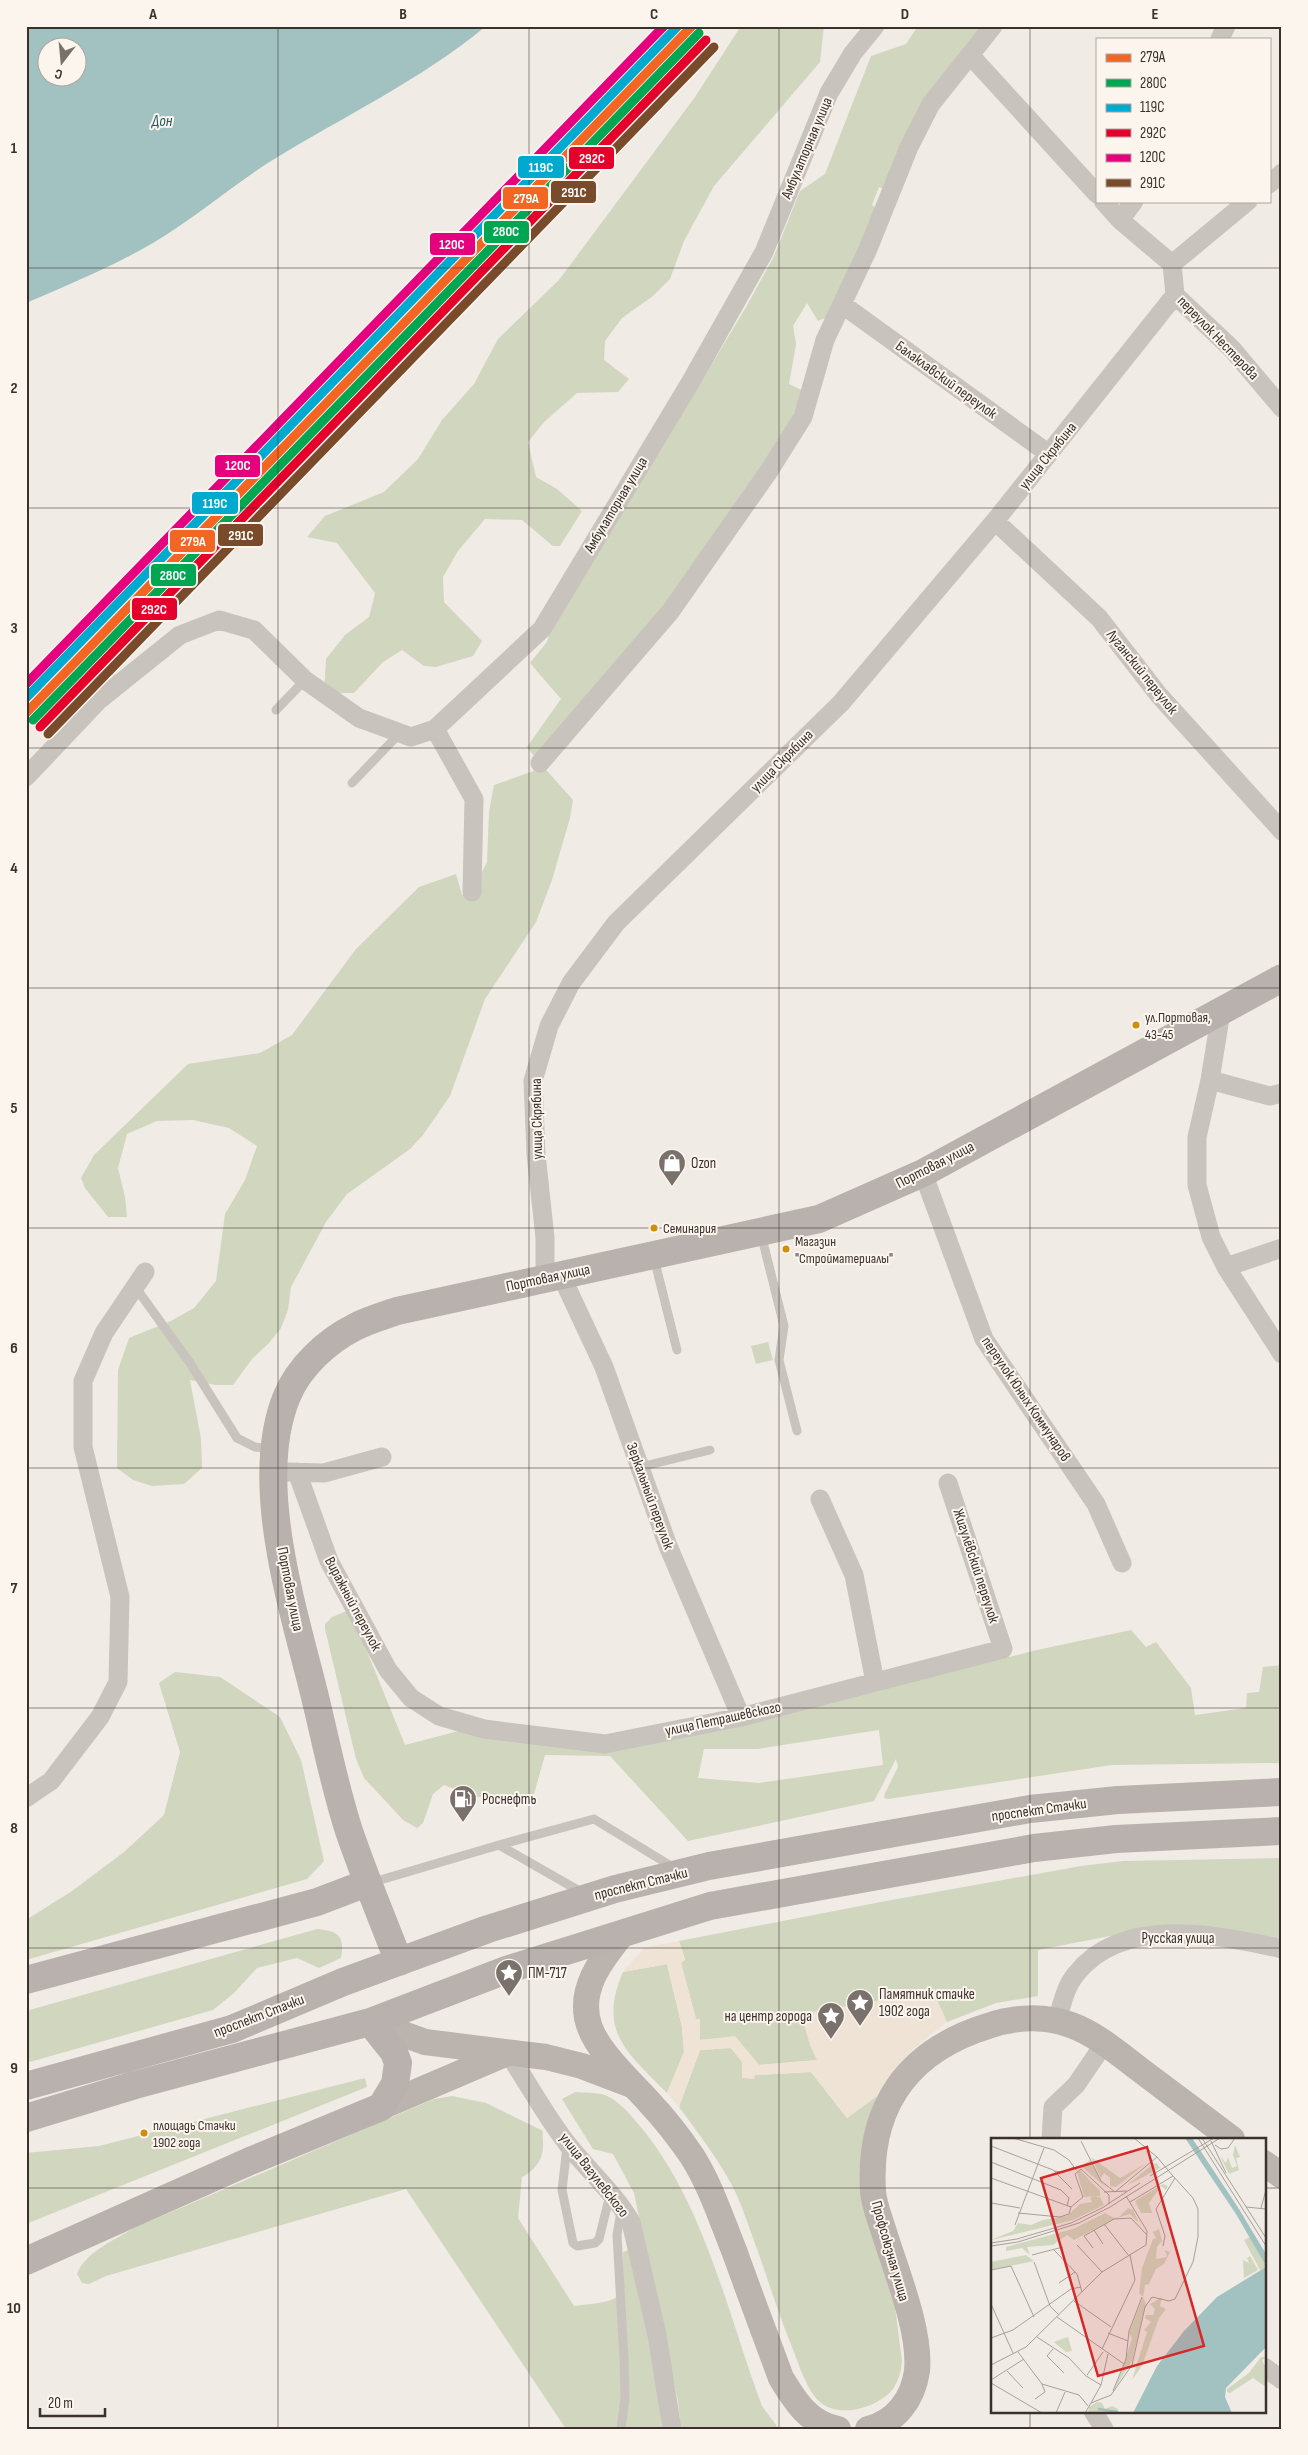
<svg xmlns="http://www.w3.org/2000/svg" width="1308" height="2455" viewBox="0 0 1308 2455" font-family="'Sofia Sans Condensed',sans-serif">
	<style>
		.green { fill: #d1d6bf; fill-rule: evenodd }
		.plaza { fill: #eee3d5 }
		.water { fill: #a1c2c1; fill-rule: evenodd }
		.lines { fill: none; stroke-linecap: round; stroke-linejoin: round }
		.service { stroke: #c9c3be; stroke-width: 9 }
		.minor { stroke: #c9c3be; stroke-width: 19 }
		.secondary { stroke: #bab3ae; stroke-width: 26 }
		.primary { stroke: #b8b1ad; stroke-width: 28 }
		.rail-1-casing { stroke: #fbf5ee; stroke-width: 12 }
		.rail-2-casing { stroke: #fbf5ee; stroke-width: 12 }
		.rail-3-casing { stroke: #fbf5ee; stroke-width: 12 }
		.rail-4-casing { stroke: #fbf5ee; stroke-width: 12 }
		.rail-5-casing { stroke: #fbf5ee; stroke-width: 12 }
		.rail-6-casing { stroke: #fbf5ee; stroke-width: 12 }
		.rail-1 { stroke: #f26522; stroke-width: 9 }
		.rail-2 { stroke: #00a651; stroke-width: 9 }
		.rail-3 { stroke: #00a9ce; stroke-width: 9 }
		.rail-4 { stroke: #e4002b; stroke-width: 9 }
		.rail-5 { stroke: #e5007d; stroke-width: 9 }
		.rail-6 { stroke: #7a4b2a; stroke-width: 9 }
		.grid { fill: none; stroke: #3b302b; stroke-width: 1; stroke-opacity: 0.55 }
		.bus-dot { fill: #d18e09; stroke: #fbf5ee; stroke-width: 2 }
		.labels { text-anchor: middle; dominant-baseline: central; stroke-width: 4; stroke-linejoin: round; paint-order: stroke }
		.bus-label { font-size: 14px; fill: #3b302b; stroke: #fbf5ee; text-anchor: start }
		.street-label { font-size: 15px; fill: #3b302b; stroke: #fbf5ee }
		.poi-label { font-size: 15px; fill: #3b302b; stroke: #fbf5ee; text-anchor: start }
		.water-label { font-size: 16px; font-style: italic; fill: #1f5a5e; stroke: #fbf5ee }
		.inset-river { fill: none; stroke: #a1c2c1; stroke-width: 2.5 }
		.inset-road { fill: none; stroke: #a8a09b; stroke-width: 1 }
		.view { fill: #d62828; fill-opacity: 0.15; stroke: #d62828; stroke-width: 2.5 }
		.inset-edge { fill: none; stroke: #3b302b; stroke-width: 2.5 }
		.line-badge { stroke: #fbf5ee; stroke-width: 2 }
		.badge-label { font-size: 14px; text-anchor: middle; font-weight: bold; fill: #fff }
		.neatline { fill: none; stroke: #3b302b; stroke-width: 2 }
		.grid-label { font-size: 16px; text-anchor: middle; font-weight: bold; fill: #3b302b }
	</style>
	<rect width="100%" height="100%" fill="#f0ebe5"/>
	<path class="green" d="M741,26H824L820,62L714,186L684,241L670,279L653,296L622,318L605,341L604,360L629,379L618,392L577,393L544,422L528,442L536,477L557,489L582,511L560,546H553L522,520L485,519L458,551L443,577L444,602L482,641L473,656L436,667L424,666L402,650L383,662L354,693H324L326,659L345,635L369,617L375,593L337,543L307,537L325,516L384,492L418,459L442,420L474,384L498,339L559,280L695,97Z
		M918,26H987L888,191L879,187L872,205L880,211L834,314L818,321L807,303L793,326L796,344L789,384L806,392L800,415L667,609L537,760L527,747L561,699L530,663L547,642L550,632L745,309L774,256L800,191L825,174L871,56L906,44Z
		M540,763L573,800L570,818L552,880L536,922L485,999L450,1096L423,1135L410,1149L347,1194L326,1222L291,1287L288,1310L281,1328L269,1343L252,1359L233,1385H216L190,1380L201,1439L202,1468L184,1484L152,1486L133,1480L117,1468L118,1370L129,1338L171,1321L194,1308L216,1281L225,1214L245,1180L257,1146L229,1128L193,1120L157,1121L127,1134L118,1168L125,1197L127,1217H108L85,1188L81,1178L94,1155L188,1064L260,1053L292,1035L356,949L419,887L456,874L462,895L472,892L487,862L489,812L494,785L534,771Z
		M768,1342L773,1360L756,1364L751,1346Z
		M347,1611L351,1612L405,1745L470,1728L605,1747L744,1722L1037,1650L1131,1630L1146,1647L1156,1642L1191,1688L1195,1715L1246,1708L1247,1693L1259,1692L1263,1667L1282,1665V1763L1112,1765L888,1799L884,1798L885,1793L898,1767L896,1759L874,1801L688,1841L610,1756L545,1755L534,1794L530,1797H475L444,1785L433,1794L423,1823L417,1828L403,1820L364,1778L356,1759L325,1629V1624L332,1617ZM879,1730L883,1765L759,1783L698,1778L704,1749H758Z
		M175,1672L220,1677L280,1717L301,1760L324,1861L307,1879L26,1960V1920L72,1891L124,1852L164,1815L180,1752L159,1683Z
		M1282,1858V1941L1136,1931L1038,1950V1996L996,2003L947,2022L932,1991L810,2045L818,2060L759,2065L735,2037L700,2040V2020L696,2019L681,1963L685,1959L679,1941L886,1901L1081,1866L1123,1861Z
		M317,1929C338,1931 345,1935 341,1958L319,1968L297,1958L257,1968L234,1993L213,2010L26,2063V2011Z
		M667,1964L682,2027L684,2052L667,2093C628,2053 597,2032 623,1972Z
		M731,2048L742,2062V2078L755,2075L811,2072L847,2118L877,2096L870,2114L902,2361C901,2371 899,2380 893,2389C877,2409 833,2421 815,2397C803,2381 798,2361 790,2342C778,2312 768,2280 757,2249C750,2230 743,2208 734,2189C719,2160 699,2134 679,2107L700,2050Z
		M365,2078L367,2087L26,2224V2153L99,2146Z
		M575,2092C584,2093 596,2092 605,2095C619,2101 629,2113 639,2125C704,2202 727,2312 762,2406L779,2429H681L678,2401L634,2193L613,2154L593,2149L562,2099Z
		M452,2096L486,2103L543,2131C542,2137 543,2138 543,2143C544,2159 535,2170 522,2177L518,2218L574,2306C624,2300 624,2303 623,2252L629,2250C646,2308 655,2369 662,2429H566L406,2189L106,2276L89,2284L82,2283L77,2274C85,2252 115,2240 134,2228L434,2099Z"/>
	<path class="plaza" d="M679,1941L685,1960L681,1963L696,2019H700V2040L735,2036L759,2065L817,2060L810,2045L801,2014L933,1991L947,2022L913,2049L898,2065L877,2096L847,2118L811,2072L755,2075L754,2079L742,2078V2062L731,2048L700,2050L679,2107L667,2093L684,2052L682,2027L667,1964L623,1972L644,1948Z"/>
	<path class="water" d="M26,26H486C421,80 344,116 271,161C238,182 208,207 175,229C129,260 77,281 26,303ZM48,48H78V78H48Z"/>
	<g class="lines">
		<path class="service" d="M276,710L305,680
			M352,783L400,733
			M761,1234L784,1326L779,1360L797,1431
			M654,1258L677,1350
			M136,1288L190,1363L237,1438L255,1447L273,1449
			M640,1467L710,1450
			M499,1845L594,1819L676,1869
			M370,1883L499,1845L583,1893
			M567,2147L562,2190L573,2243L577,2246L595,2243L599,2239L610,2195
			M621,2429L625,2398L624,2359L617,2235L621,2211"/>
		<path class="minor" d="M1220,39L1226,26
			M970,55L1097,194
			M1269,184L1282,173
			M1103,201L1120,220L1172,264L1175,295L1232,349L1282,408
			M1120,220L1134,201
			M1172,264L1248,201
			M843,305L1049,454
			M995,521L1099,618L1158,694L1282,831
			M435,729L474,799L472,892
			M540,763L670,612L769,471L803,417L825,340L868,249L909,147L931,104L993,26
			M26,777L99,700L180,635L219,620L254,630L305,680L359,718L411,737L435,729L542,629L690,383L764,252L829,93L853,53L875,26
			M1221,1012L1210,1080L1197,1137V1185L1211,1237L1226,1267L1282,1354
			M1210,1080L1270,1096L1282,1093
			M923,1173L984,1339L1096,1504L1122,1563
			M1226,1267L1282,1248
			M561,1275L604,1367L668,1546L741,1717
			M545,1278V1238L536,1154L533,1081L549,1026L571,983L616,923L841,703L995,521L1175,295
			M286,1472L324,1473L382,1457
			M297,1472L329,1561L388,1670L411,1698L439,1716L484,1729L605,1744L741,1717L1003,1649L948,1483
			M820,1499L854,1575L875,1682
			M26,1798L51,1781L100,1717L118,1682L120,1597L83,1447V1381L104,1333L145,1272
			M1057,2020C1062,2005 1065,1987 1076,1974C1122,1915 1218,1934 1282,1949
			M508,2053C528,2083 546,2117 569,2146C589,2171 615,2194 631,2222L657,2335L672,2429
			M1051,2139L1053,2107L1076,2085L1104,2044
			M1264,2367L1282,2380
			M1093,2411L1104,2429"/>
		<path class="secondary" d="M623,1933C601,1960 576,1991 590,2028C600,2054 631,2082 649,2102C665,2119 679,2137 692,2156C711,2186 722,2221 735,2253C750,2295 766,2337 781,2378C795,2401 809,2424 838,2429
			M370,2022L425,2042L546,2057L582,2066L632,2085
			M381,2107L505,2054
			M1264,2163L1282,2176
			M868,2429C896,2422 913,2399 917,2371C921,2331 896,2271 884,2232C880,2219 874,2205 873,2191C868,2107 907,2051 988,2026C1014,2017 1045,2015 1071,2025C1096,2034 1118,2053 1139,2069C1170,2092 1201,2116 1232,2139"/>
		<path class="primary" d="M399,1962C382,1918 364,1875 349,1831C333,1782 324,1731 311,1681C290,1599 253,1477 287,1396C299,1367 327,1341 355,1327C368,1320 383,1316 397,1311L819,1219L923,1173L1282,978
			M26,1980L317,1902L367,1883
			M26,2086L232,2029L343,1982L488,1929L615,1889L709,1866L1030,1809L1118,1800L1282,1792
			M26,2118L135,2085L370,2022L506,1970L710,1906L1034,1848L1116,1839L1282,1831
			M26,2261L250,2161L381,2107L395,2084L398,2063L394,2052L370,2022"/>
		<defs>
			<path id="rail-1" d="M26,713L692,26"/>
			<path id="rail-2" d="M33,720L699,33"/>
			<path id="rail-3" d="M26,698L678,26"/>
			<path id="rail-4" d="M40,727L706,40"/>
			<path id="rail-5" d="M26,684L664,26"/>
			<path id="rail-6" d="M48,734L714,47"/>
		</defs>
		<use href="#rail-1" class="rail-1-casing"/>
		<use href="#rail-2" class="rail-2-casing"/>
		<use href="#rail-3" class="rail-3-casing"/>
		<use href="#rail-4" class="rail-4-casing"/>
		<use href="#rail-5" class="rail-5-casing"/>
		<use href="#rail-6" class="rail-6-casing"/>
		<use href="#rail-1" class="rail-1"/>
		<use href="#rail-2" class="rail-2"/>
		<use href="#rail-3" class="rail-3"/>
		<use href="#rail-4" class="rail-4"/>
		<use href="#rail-5" class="rail-5"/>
		<use href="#rail-6" class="rail-6"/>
	</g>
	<path class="grid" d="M278,26V2429M529,26V2429M779,26V2429M1030,26V2139M26,268H1282M26,508H1282M26,748H1282M26,988H1282M26,1228H1282M26,1468H1282M26,1708H1282M26,1948H1282M26,2188H992M1264,2188H1282M1030,2411V2429"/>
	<defs>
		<symbol id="shop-pin" viewBox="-11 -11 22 30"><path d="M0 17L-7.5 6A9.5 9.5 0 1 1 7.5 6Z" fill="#7a716c" stroke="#fbf5ee"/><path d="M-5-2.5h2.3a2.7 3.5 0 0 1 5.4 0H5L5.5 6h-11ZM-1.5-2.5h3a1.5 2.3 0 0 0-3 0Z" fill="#fff"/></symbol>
		<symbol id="fuel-pin" viewBox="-11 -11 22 30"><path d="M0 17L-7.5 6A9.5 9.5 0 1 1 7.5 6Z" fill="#7a716c" stroke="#fbf5ee"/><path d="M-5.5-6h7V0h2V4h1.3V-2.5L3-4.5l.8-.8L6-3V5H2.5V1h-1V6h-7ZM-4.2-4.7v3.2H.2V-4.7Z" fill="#fff"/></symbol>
		<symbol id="sight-pin" viewBox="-11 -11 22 30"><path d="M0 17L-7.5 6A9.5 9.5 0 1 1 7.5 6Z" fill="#7a716c" stroke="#fbf5ee"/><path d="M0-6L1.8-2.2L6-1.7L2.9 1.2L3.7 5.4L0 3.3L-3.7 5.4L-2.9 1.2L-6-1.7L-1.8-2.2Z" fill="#fff"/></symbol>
	</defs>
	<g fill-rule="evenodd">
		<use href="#shop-pin" x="656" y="1147" width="32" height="43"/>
		<use href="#fuel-pin" x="447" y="1783" width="32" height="43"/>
		<use href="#sight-pin" x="493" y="1957" width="32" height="43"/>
		<use href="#sight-pin" x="844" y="1987" width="32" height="43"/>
		<use href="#sight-pin" x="815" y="2000" width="32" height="43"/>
	</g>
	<g class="bus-dot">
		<circle cx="1136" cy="1025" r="4.5"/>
		<circle cx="654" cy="1228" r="4.5"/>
		<circle cx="786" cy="1249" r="4.5"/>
		<circle cx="144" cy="2133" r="4.5"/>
	</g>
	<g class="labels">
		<g class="bus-label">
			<text x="1145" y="1017">ул.Портовая,<tspan x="1145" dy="17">43-45</tspan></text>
			<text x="663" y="1228">Семинария</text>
			<text x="795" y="1241">Магазин<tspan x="795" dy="17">"Стройматериалы"</tspan></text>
			<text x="153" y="2125">площадь Стачки<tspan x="153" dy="17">1902 года</tspan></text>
		</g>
		<g class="street-label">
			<text transform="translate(807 148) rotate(-67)">Амбулаторная улица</text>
			<text transform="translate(1218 338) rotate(46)">переулок Нестерова</text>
			<text transform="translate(946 380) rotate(36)">Балаклавский переулок</text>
			<text transform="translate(1048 456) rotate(-51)">улица Скрябина</text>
			<text transform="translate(616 505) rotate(-59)">Амбулаторная улица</text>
			<text transform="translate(1142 672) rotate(51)">Луганский переулок</text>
			<text transform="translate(782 761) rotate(-45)">улица Скрябина</text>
			<text transform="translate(537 1119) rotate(-91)">улица Скрябина</text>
			<text transform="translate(935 1165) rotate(-27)">Портовая улица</text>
			<text transform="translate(548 1278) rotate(-12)">Портовая улица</text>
			<text transform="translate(1026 1399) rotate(56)">переулок Юных Коммунаров</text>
			<text transform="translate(650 1496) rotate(70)">Зеркальный переулок</text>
			<text transform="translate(976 1566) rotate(72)">Жигулёвский переулок</text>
			<text transform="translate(290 1589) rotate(79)">Портовая улица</text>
			<text transform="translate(353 1604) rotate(62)">Виражный переулок</text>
			<text transform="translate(723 1719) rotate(-12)">улица Петрашевского</text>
			<text transform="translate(1039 1810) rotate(-8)">проспект Стачки</text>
			<text transform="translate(641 1884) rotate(-14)">проспект Стачки</text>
			<text x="1178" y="1938">Русская улица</text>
			<text transform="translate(259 2016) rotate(-21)">проспект Стачки</text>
			<text transform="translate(594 2175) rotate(52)">улица Вагулевского</text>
			<text transform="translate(890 2251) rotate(74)">Профсоюзная улица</text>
		</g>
		<g class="poi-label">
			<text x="691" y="1163">Ozon</text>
			<text x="482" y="1799">Роснефть</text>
			<text x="528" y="1973">ПМ-717</text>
			<text x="879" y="1994">Памятник стачке<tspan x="879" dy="17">1902 года</tspan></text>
			<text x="812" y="2016" text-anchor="end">на центр города</text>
		</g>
		<g class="water-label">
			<text x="162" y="121">Дон</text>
		</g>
	</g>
	<g transform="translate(991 2138)">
		<rect width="275" height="275" fill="#f0ebe5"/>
		<path d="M244,7L249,19L245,20L248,32L238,36L229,18L235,25L237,19L241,30L246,28L242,17ZM100,19L129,40L154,26L125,49L119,48V40L113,35L110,40ZM99,22L111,45L118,52L90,28ZM166,25L169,30L135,48L162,26ZM89,32L109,53V58L93,59L86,34ZM172,46L177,48L175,52L170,48L158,65L161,75H150L144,63ZM103,58L109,59L113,67L82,82L0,102L22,93L27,85L40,87L52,82L76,78L89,66L101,64L99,60ZM137,70L142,72L148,85L139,76L123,81L83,102L76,97L62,107L36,109L39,117L31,110L15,113V109L82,91L114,75L123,80L128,79ZM168,91L171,103L166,109L165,121L176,119L174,112L179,114L173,126L165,131L158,146L154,147L152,159L148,155L151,130L162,101L165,100L162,94ZM259,99L275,128L273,131L269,132L253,102ZM35,117L43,123L0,132V124ZM259,118L267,132L253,140L252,122L258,125L256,120ZM152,159L155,166L141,223L122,253L131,233L141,200L138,195ZM171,159L169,168L175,171L168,180L151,228L141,242L156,194L153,192L160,184L154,180L155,177H162L164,171L159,166ZM77,199L81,213L75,214L63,204ZM270,219H275L271,223L275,229V249L262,240L239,255L236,254V251L258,235ZM106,264L111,265L114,271L121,268L127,271L125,275H97L98,269Z" fill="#d1d6bf"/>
		<path d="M194,0H201L248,71L275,116V128L245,76ZM275,129V209L235,250L234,259L241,275H142L166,228L193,193L226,159Z" fill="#a1c2c1"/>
		<path class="inset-river" d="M107,271L127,274M187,275L259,199L275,189"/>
		<path class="inset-road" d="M22,0L63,12L78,22L85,32M143,0L166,19M207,0L275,108M211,0L275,100M90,3L110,43L124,54M220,3L235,35M224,7L230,11L237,10L244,0M0,8L62,32L81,51M0,24L70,52L78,60L76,68M63,33L72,34L83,29M159,38L223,0M0,40L80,69L92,59L84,36L90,31L118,57V66M113,54L136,53M124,54L166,19L182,38L139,64M0,65L29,70M255,69L275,71M270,70L275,52M27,75L69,79L78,76L80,69M113,86L138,118M24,87L53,10M103,92L112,106M0,105L26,101L80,85L111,70L149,45M86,107L111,134M0,108L27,104L88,85L119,69L229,0M172,108L174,98L165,71L184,40M102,110L93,98L123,81L140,80L155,96M63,112L86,136L91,154M41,117L72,109M43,124L59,168L68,177M0,132L20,128L43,179M68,145L84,134M83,163L120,189M0,166L22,215M66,179L133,226M117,195L137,203M46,199L78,220L95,238L110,247M0,200L22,192L80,151L90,149M62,211L56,218L73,235M111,211L144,142L139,117M27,214L51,246L88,257L97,268M0,227L35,209L111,134L155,107L156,93L135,58M16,233L32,250M96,237L112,214M0,242L33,221M0,245L51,275M122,253L135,221L138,193L151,159M44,261L54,254L51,246M100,265L110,247L117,216M65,275L74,254M94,275L100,265L120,257L141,227L154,169L161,159L178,163L184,161L202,124L207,99V71L202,60L182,38"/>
		<path class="view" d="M156,9L213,208L107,238L50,40Z"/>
		<rect width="275" height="275" class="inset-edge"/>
	</g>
	<g class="line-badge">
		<rect x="568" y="146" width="47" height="24" rx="5" fill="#e4002b"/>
		<rect x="517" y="155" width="48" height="24" rx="5" fill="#00a9ce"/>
		<rect x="550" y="180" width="47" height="24" rx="5" fill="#7a4b2a"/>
		<rect x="502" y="186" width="47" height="24" rx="5" fill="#f26522"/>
		<rect x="483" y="220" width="47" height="24" rx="5" fill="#00a651"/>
		<rect x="429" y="232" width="47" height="24" rx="5" fill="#e5007d"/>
		<rect x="214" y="454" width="47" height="24" rx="5" fill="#e5007d"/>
		<rect x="191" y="491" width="48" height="24" rx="5" fill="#00a9ce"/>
		<rect x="217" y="523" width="47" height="24" rx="5" fill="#7a4b2a"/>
		<rect x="169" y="529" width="47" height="24" rx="5" fill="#f26522"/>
		<rect x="150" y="563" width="47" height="24" rx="5" fill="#00a651"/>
		<rect x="131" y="597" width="47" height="24" rx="5" fill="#e4002b"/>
	</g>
	<g class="badge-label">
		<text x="592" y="163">292С</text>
		<text x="541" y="172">119С</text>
		<text x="574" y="197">291С</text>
		<text x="526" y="203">279А</text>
		<text x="506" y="236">280С</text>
		<text x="452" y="249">120С</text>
		<text x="238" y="470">120С</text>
		<text x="215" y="508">119С</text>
		<text x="241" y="540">291С</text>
		<text x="193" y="546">279А</text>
		<text x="173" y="580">280С</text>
		<text x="154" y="614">292С</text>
	</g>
	<rect width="1308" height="2455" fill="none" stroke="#fbf5ee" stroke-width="55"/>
	<rect x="1096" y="38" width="175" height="165" fill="#fbf5ee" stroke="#aea6a0"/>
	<rect x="1106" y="54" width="25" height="8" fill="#f26522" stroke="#aea6a0"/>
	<text x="1140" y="62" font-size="15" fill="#3b302b">279А</text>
	<rect x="1106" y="79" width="25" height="8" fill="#00a651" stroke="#aea6a0"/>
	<text x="1140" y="88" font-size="15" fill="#3b302b">280С</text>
	<rect x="1106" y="104" width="25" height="8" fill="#00a9ce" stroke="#aea6a0"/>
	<text x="1140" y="112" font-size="15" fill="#3b302b">119С</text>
	<rect x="1106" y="129" width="25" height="8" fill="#e4002b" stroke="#aea6a0"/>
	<text x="1140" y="138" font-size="15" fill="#3b302b">292С</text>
	<rect x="1106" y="154" width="25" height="8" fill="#e5007d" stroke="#aea6a0"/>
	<text x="1140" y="162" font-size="15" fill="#3b302b">120С</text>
	<rect x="1106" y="179" width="25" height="8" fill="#7a4b2a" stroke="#aea6a0"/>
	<text x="1140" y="188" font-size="15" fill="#3b302b">291С</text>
	<g transform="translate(62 62) rotate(196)"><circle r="24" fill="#fbf5ee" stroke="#aea6a0"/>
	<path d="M0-4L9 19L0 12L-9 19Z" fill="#7a716c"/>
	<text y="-8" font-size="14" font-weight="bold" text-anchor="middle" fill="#3b302b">С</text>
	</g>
	<path d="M40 2408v8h65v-8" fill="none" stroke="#3b302b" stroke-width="2.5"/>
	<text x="48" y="2408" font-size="15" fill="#3b302b" stroke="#fbf5ee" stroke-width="4" paint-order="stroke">20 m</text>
	<rect x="28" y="28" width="1252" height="2400" class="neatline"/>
	<g class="grid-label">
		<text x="153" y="19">A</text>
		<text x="403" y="19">B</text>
		<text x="654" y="19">C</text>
		<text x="905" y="19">D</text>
		<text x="1155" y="19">E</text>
		<text x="14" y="153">1</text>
		<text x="14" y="393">2</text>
		<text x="14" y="633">3</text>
		<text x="14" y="873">4</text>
		<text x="14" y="1113">5</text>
		<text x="14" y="1353">6</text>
		<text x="14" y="1593">7</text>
		<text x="14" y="1833">8</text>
		<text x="14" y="2073">9</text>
		<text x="14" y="2313">10</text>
	</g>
</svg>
